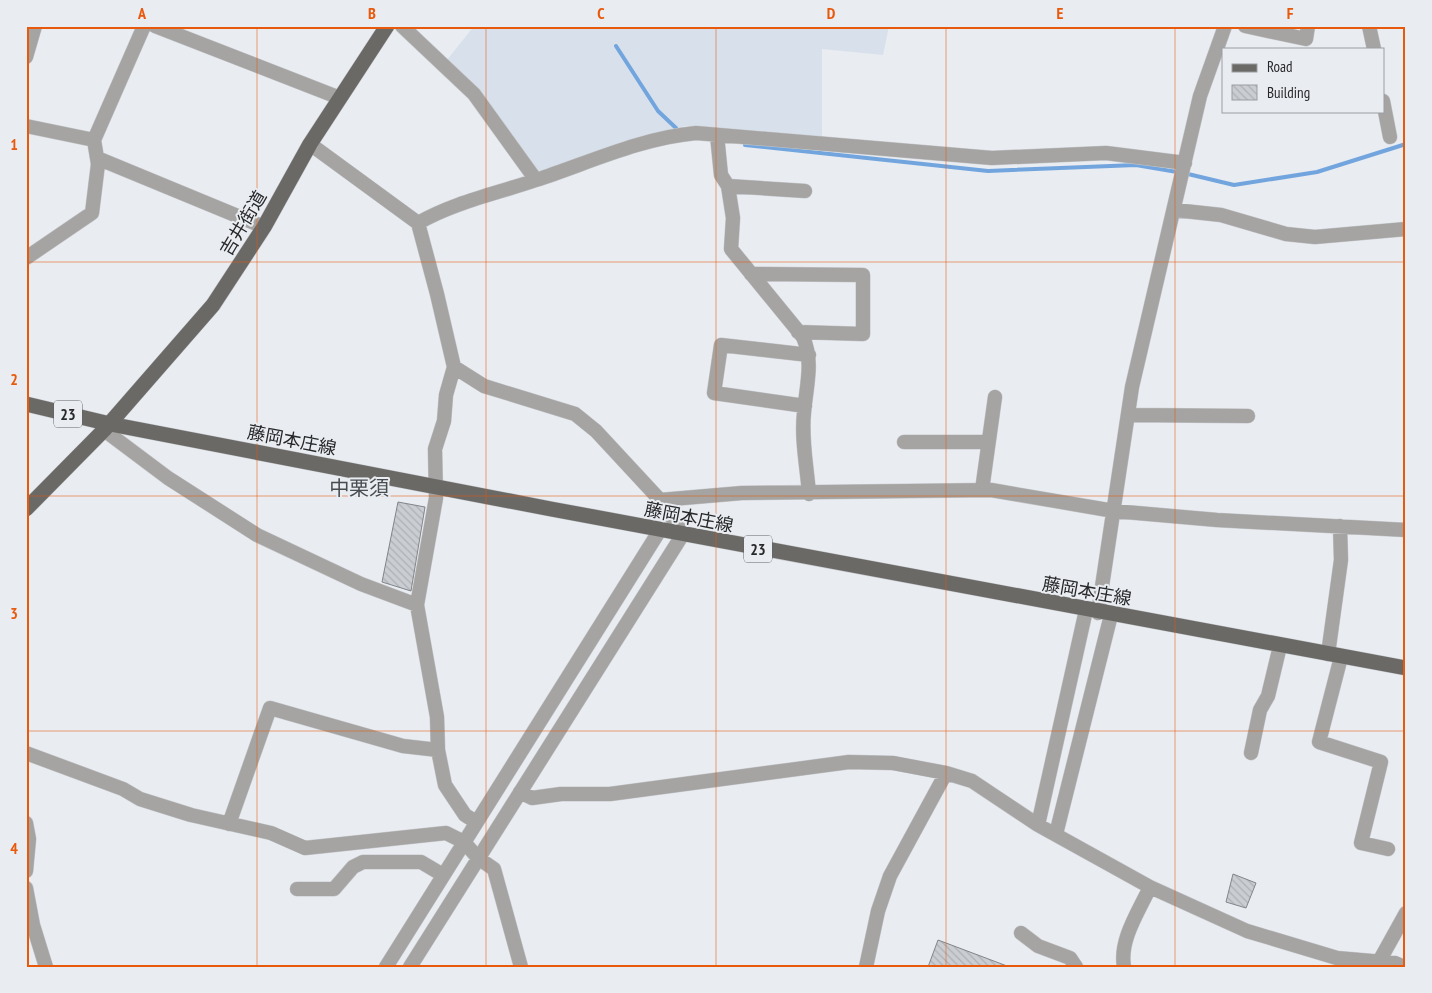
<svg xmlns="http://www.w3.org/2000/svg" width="1432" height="993" viewBox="0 0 1432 993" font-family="'PT Sans Narrow','Noto Sans JP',sans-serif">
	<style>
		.built { fill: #d8e1eb }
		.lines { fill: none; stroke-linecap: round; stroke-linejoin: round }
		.stream { stroke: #72a5de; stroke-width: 4 }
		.building { fill: url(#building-back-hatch); stroke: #818488 }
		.minor-casing { stroke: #c6c9cd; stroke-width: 15 }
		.major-casing { stroke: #c6c9cd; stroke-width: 16 }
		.minor { stroke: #a5a4a2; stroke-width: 14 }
		.major { stroke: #6a6966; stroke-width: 15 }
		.grid { fill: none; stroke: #e8590c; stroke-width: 1; stroke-opacity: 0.55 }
		.labels { text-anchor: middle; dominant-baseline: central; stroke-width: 4; stroke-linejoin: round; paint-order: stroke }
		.shield { fill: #e9ecf1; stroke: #616366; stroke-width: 1 }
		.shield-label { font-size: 16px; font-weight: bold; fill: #27282a }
		.street-label { font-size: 18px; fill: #27282a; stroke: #e9ecf1 }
		.quarter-label { font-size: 20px; fill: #494c4f; stroke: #e9ecf1 }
		.neatline { fill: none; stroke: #e8590c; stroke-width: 2 }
		.grid-label { font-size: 16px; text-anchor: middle; font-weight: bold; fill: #e8590c }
	</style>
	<defs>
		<pattern id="building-back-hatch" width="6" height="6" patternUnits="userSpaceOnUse" patternTransform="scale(1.25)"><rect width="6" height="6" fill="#cacdd2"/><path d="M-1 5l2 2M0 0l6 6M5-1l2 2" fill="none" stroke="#aeb0b4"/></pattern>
	</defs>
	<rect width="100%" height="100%" fill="#e9ecf1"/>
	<path class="built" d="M474,26H889L883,55L822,49V137L685,126L539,175L447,60Z"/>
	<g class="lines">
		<path class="stream" d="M616,46L658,111L676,128
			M745,145L988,171L1136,165L1177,172
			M1188,174L1234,185L1317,172L1406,144"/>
	</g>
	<path class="building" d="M398,502L425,507L411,591L382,582Z
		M1233,874L1256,883L1246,908L1226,902Z
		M938,940L1007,966V967H928Z"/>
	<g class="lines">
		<defs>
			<path id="minor" d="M155,26L340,98
				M402,26L474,94L536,180
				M1245,26L1306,39L1308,26
				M1369,26L1374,49
				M26,57L35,26
				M1383,101L1390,137
				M26,126L94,140
				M717,135L721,175L728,186L733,218L731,249L803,337C814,362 806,387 804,413C801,439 807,467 809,494
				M310,144L418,223L437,294L454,367L446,395L444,421L435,449L436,498L417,605L437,717L438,750L445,785L465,815L476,822
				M97,158L264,227
				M728,186L805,191
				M1175,210L1221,215L1286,234L1315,237L1406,229
				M418,223C455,202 495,194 536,180C588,163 641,138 696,133L992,158L1106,153L1185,163
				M26,258L92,213L98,164L94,140L144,26
				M751,274L863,275V334L798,332
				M805,406L714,393L721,345L809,355
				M1128,415L1248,416
				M104,430L168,478L257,535L361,584L417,605
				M904,442H988
				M982,490L995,397
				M660,500L742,493L991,490L1114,511L1217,520L1406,530
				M1098,613L1132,387L1200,96L1225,26
				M1328,654L1341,560L1340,526
				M1341,657L1319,742L1381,762L1361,843L1388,849
				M26,753L123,789L140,799L191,815L271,833L305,848L446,833L464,842L478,858L494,869L521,967
				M1251,753L1260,710L1268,696L1280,646
				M520,792L532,798L561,794H610L849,762L893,763L946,773L972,781L1038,825L1150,887L1247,931L1337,958L1395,963L1404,967
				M26,823L29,839L26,871
				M229,824L270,708L403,746L438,750
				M1038,825L1086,610
				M1056,834L1111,615
				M26,888L33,925L46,967
				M297,889H334L353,867L363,862H421L443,875
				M1021,933L1038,946L1070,958L1076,967
				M386,967L660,530
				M410,967L683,534L660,500L596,431L575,414L484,386L454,367
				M866,967L878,911L890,876L946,773
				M1124,967C1119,940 1139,911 1150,887
				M1376,967L1406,913"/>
			<path id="major" d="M26,404L110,424L551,509L1406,668
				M26,509L104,430L213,305L264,227L310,144L387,26"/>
		</defs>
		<use href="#minor" class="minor-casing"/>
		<use href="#major" class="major-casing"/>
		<use href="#minor" class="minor"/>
		<use href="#major" class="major"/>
	</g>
	<path class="grid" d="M257,26V967M486,26V967M716,26V967M946,26V967M1175,26V967M26,262H1406M26,496H1406M26,731H1406"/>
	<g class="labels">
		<g class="shield">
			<rect x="54" y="400.5" width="28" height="27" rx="4"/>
			<rect x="744" y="535.5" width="28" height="27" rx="4"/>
		</g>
		<g class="shield-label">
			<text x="68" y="414">23</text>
			<text x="758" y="549">23</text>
		</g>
		<g class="street-label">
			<text transform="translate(243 223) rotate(-59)">吉井街道</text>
			<text transform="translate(292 440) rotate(11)">藤岡本庄線</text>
			<text transform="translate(689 517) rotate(11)">藤岡本庄線</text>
			<text transform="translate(1087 591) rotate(10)">藤岡本庄線</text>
		</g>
		<g class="quarter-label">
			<text x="359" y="488">中栗須</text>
		</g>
	</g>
	<rect width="1432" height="993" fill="none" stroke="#e9ecf1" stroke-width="55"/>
	<rect x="1222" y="48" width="162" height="65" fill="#e9ecf1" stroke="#9b9ea1"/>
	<rect x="1232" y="64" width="25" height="8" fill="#6a6966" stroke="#9b9ea1"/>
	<text x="1267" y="72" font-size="15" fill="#27282a">Road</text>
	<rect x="1232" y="85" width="25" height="15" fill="url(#building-back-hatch)" stroke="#9b9ea1"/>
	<text x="1267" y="98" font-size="15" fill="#27282a">Building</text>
	<rect x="28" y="28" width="1376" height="938" class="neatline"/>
	<g class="grid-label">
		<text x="142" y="19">A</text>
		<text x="372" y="19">B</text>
		<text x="601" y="19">C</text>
		<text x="831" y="19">D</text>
		<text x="1060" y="19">E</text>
		<text x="1290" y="19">F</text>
		<text x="14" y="150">1</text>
		<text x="14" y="385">2</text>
		<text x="14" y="619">3</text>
		<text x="14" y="854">4</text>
	</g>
</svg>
